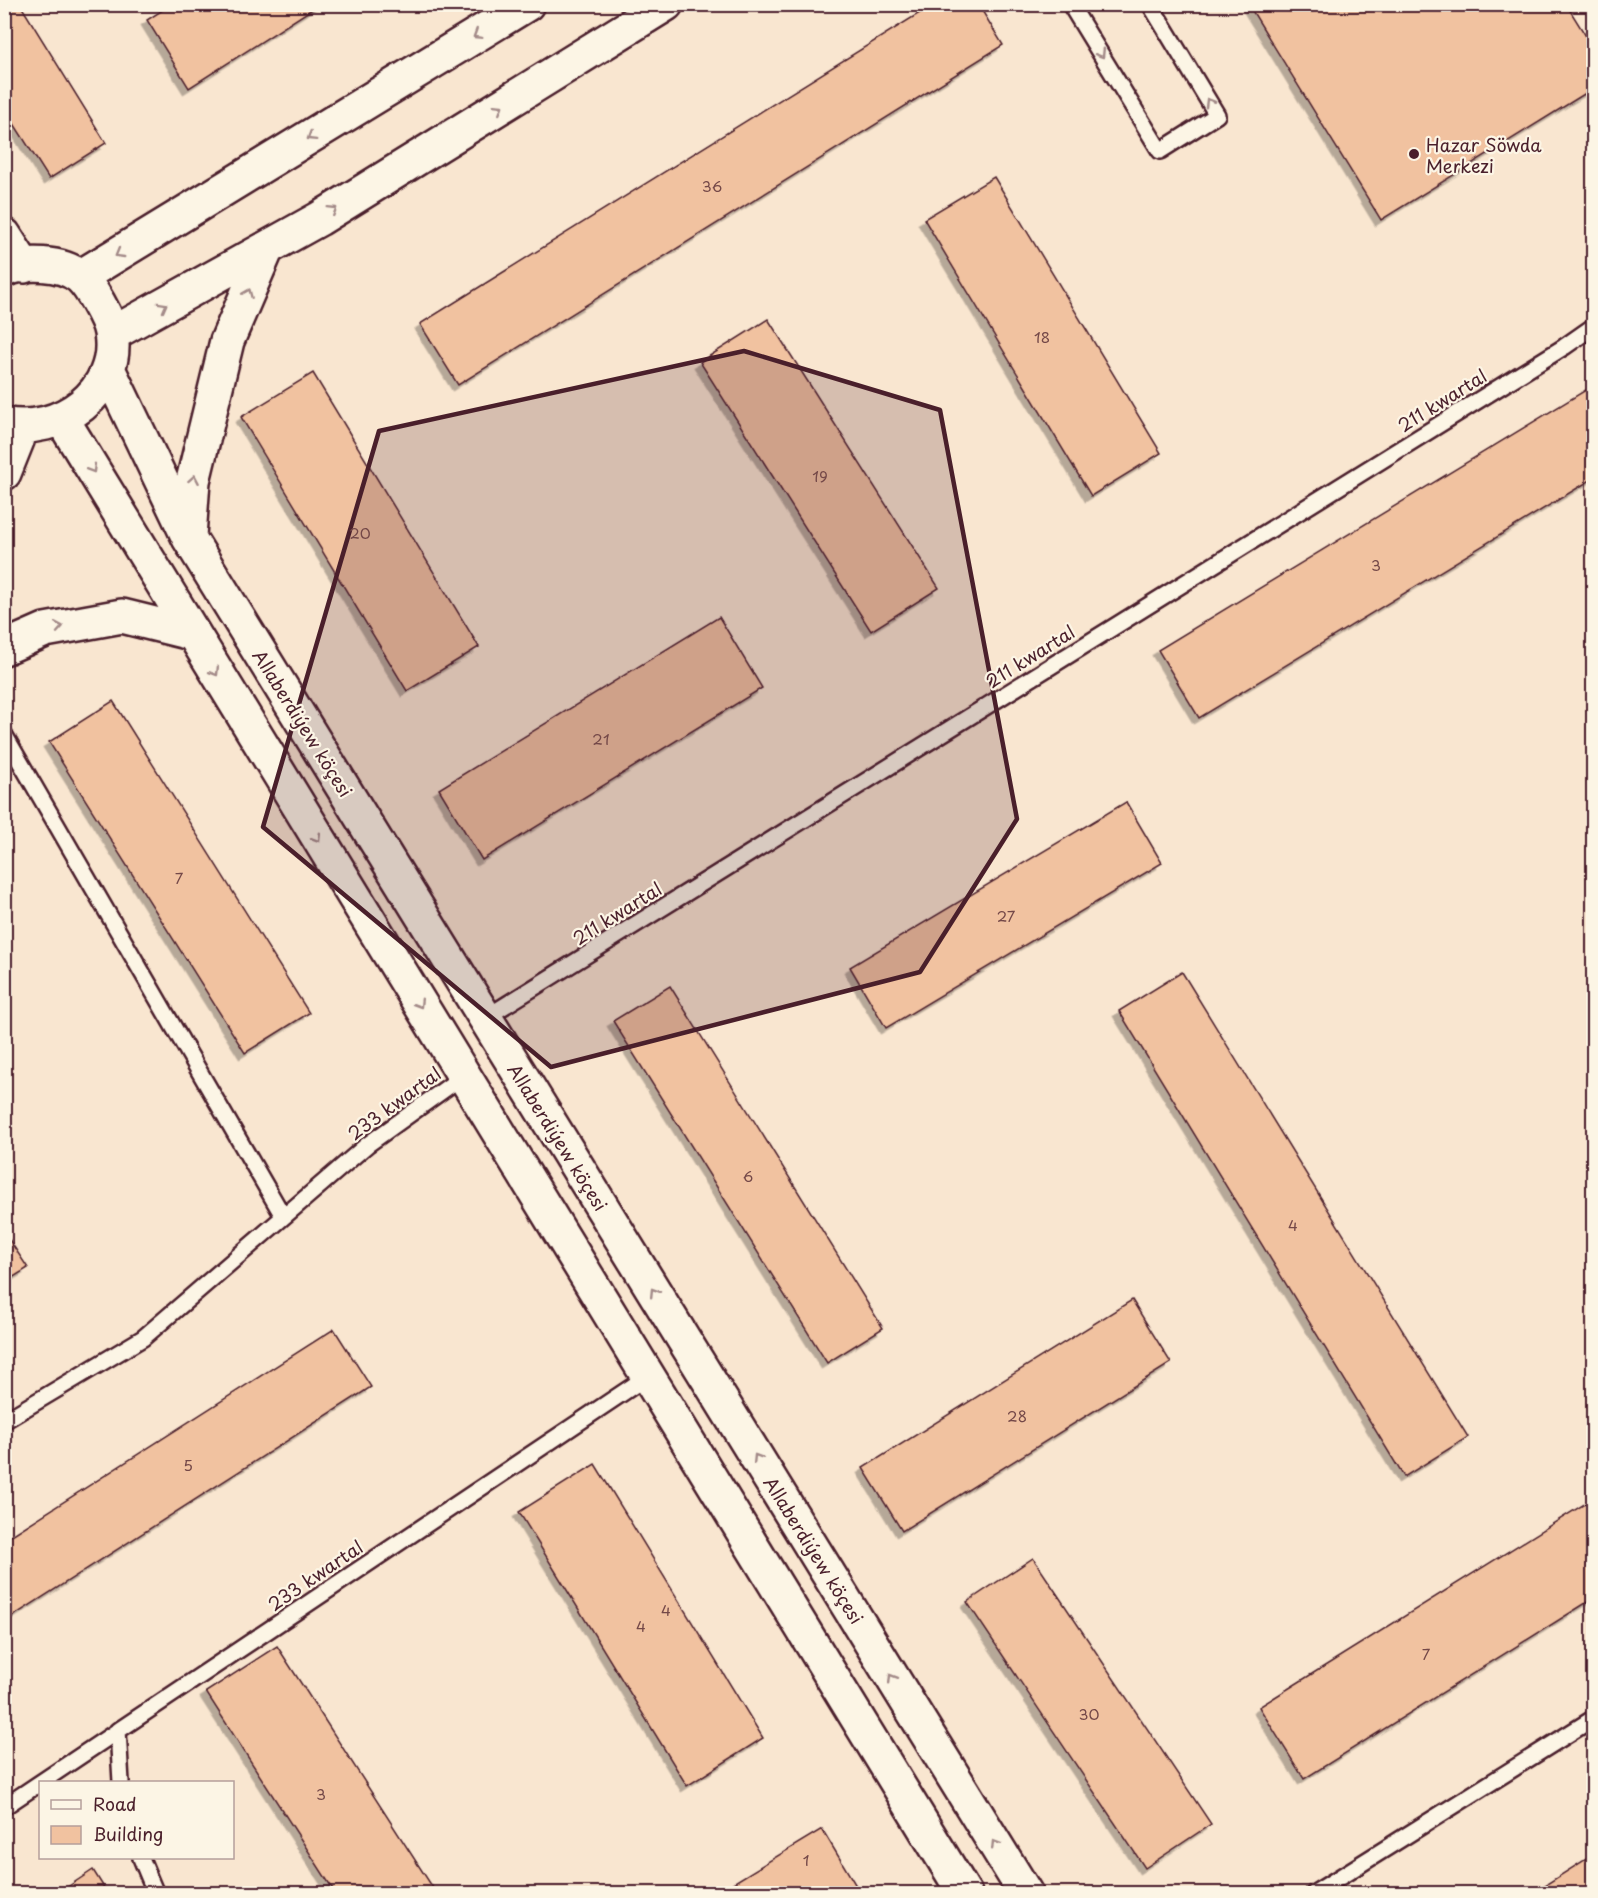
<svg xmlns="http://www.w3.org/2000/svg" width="1598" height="1898" viewBox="0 0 1598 1898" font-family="'Playpen Sans',sans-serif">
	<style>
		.building { fill: #f1c2a0; stroke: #4a1f2b; stroke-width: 1.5; filter: url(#shadow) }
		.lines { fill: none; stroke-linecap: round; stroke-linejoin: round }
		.service-casing { stroke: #4a1f2b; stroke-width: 20 }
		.tertiary-casing { stroke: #4a1f2b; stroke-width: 38 }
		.service { stroke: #fcf5e5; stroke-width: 15 }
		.tertiary { stroke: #fcf5e5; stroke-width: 33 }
		.oneway { stroke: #a38a88 }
		.marked { fill: #4a1f2b; fill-opacity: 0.2; stroke: #4a1f2b; stroke-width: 4.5; stroke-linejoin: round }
		.poi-dot { fill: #4a1f2b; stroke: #fcf5e5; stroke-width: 2 }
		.labels { text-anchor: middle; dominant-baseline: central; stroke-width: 4.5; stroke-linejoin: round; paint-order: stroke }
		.number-label { font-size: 15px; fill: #744848 }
		.poi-label { font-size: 18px; fill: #4a1f2b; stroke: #fcf5e5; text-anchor: start }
		.street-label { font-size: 18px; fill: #4a1f2b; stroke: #fcf5e5 }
	</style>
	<defs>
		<filter id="shadow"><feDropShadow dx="-5.5" dy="5.5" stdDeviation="0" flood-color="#0004"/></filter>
	</defs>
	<rect width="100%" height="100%" fill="#f9e6d0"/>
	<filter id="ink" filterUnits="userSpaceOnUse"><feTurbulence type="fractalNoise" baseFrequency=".0167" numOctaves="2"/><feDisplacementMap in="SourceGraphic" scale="12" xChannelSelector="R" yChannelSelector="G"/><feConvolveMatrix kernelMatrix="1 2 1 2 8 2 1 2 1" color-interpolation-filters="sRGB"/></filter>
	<g filter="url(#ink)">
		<path class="building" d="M4,4H20L106,143L49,179L4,108Z
			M172,4H320L189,88L147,20Z
			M934,4H978L1003,45L458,385L420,324Z
			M1248,4H1566L1594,49V88L1381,220Z
			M994,177L1161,453L1091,496L924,219Z
			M768,319L939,588L871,631L700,362Z
			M313,373L479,647L407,691L241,417Z
			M1594,385V478L1199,718L1158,650Z
			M719,617L762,688L482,860L439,789Z
			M113,701L309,1013L245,1053L49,742Z
			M1126,802L1162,863L886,1028L850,967Z
			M1182,972L1468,1437L1404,1477L1119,1011Z
			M670,986L883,1328L827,1363L613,1021Z
			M4,1232L28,1268L4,1283Z
			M1132,1300L1171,1363L902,1531L863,1468Z
			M334,1329L371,1387L4,1622V1540Z
			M595,1464L763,1738L687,1786L519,1512Z
			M1594,1498V1598L1304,1779L1259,1707Z
			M1033,1558L1211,1824L1145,1868L967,1602Z
			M277,1646L437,1894H336L206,1692Z
			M822,1829L858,1889L851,1894H715Z
			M1594,1854V1894H1531Z
			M93,1870L108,1894H57Z"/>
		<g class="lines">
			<defs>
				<path id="service" d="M1070,4L1160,151L1217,115L1150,4
					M4,734L283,1216
					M485,1018L1564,347L1594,326
					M4,1421L143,1338L367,1145L463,1076
					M118,1730L121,1782
					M4,1807L648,1376
					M141,1858L156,1894
					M1313,1894L1594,1718"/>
				<path id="tertiary" d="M4,235L24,266
					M4,270C25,261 62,262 80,277C90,286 109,319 111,333C121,392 59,436 4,424
					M80,277L527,4
					M112,334L319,219L666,4
					M109,371L189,538L1026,1894
					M62,419L965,1894
					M4,473L22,428
					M189,536L193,481L227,341L267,248
					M4,648L45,630L122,616L191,633"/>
			</defs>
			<use href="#service" class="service-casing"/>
			<use href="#tertiary" class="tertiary-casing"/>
			<use href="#service" class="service"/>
			<use href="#tertiary" class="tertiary"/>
		</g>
		<defs><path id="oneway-chevron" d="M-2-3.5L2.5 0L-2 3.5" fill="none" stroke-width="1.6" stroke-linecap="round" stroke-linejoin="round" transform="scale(1.5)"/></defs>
		<g class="oneway">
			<use href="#oneway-chevron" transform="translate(477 35) rotate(148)"/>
			<use href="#oneway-chevron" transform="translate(1101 54) rotate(58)"/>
			<use href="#oneway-chevron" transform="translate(1209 102) rotate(-121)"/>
			<use href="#oneway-chevron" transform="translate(499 108) rotate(-32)"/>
			<use href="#oneway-chevron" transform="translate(311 137) rotate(148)"/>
			<use href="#oneway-chevron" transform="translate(333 210) rotate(-32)"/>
			<use href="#oneway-chevron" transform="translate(119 254) rotate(150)"/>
			<use href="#oneway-chevron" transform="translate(248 293) rotate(-67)"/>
			<use href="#oneway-chevron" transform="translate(163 306) rotate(-29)"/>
			<use href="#oneway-chevron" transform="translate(92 469) rotate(59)"/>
			<use href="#oneway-chevron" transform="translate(194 479) rotate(-80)"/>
			<use href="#oneway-chevron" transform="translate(59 627) rotate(-10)"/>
			<use href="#oneway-chevron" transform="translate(215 672) rotate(58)"/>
			<use href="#oneway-chevron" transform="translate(317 838) rotate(58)"/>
			<use href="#oneway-chevron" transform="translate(419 1004) rotate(58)"/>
			<use href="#oneway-chevron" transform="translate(654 1292) rotate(-122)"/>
			<use href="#oneway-chevron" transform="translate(757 1458) rotate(-122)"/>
			<use href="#oneway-chevron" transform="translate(892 1678) rotate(-122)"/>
			<use href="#oneway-chevron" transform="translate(995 1844) rotate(-122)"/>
		</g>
	</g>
	<path class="marked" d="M744,351L940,410L1017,819L920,972L551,1067L263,827L379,431Z"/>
	<circle class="poi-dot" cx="1414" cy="154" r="6"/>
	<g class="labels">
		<g class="number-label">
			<text x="712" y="185">36</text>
			<text x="1042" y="336">18</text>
			<text x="820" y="475">19</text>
			<text x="360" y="532">20</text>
			<text x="1376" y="564">3</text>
			<text x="601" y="738">21</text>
			<text x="179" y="877">7</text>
			<text x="1006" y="915">27</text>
			<text x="748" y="1175">6</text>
			<text x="1293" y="1224">4</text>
			<text x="1017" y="1415">28</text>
			<text x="188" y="1464">5</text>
			<text x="666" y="1609">4</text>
			<text x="641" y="1625">4</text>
			<text x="1426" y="1653">7</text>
			<text x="1089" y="1713">30</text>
			<text x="321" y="1793">3</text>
			<text x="806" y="1859">1</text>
		</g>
		<g class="poi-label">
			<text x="1426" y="144">Hazar Söwda<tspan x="1426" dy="21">Merkezi</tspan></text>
		</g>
		<g class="street-label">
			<text transform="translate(1442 400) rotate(-32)">211 kwartal</text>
			<text transform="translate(1030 656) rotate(-32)">211 kwartal</text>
			<text transform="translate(303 723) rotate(58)">Allaberdiýew köçesi</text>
			<text transform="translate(617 913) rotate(-32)">211 kwartal</text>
			<text transform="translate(394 1103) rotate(-36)">233 kwartal</text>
			<text transform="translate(558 1137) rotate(58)">Allaberdiýew köçesi</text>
			<text transform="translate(814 1550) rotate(58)">Allaberdiýew köçesi</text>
			<text transform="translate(315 1575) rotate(-34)">233 kwartal</text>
		</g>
	</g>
	<rect width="1598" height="1898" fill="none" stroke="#fcf5e5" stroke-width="24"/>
	<rect x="12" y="12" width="1574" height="1874" fill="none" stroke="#4a1f2b" stroke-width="2" filter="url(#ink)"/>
	<rect x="39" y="1781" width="195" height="78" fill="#fcf5e5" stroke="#b59f9b" stroke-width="1.5"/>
	<rect x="51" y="1800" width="30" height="9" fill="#fcf5e5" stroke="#b59f9b" stroke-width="1.5"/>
	<text x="93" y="1811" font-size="18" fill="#4a1f2b">Road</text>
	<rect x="51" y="1826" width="30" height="18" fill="#f1c2a0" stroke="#b59f9b" stroke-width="1.5"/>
	<text x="93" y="1841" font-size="18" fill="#4a1f2b">Building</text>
</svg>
